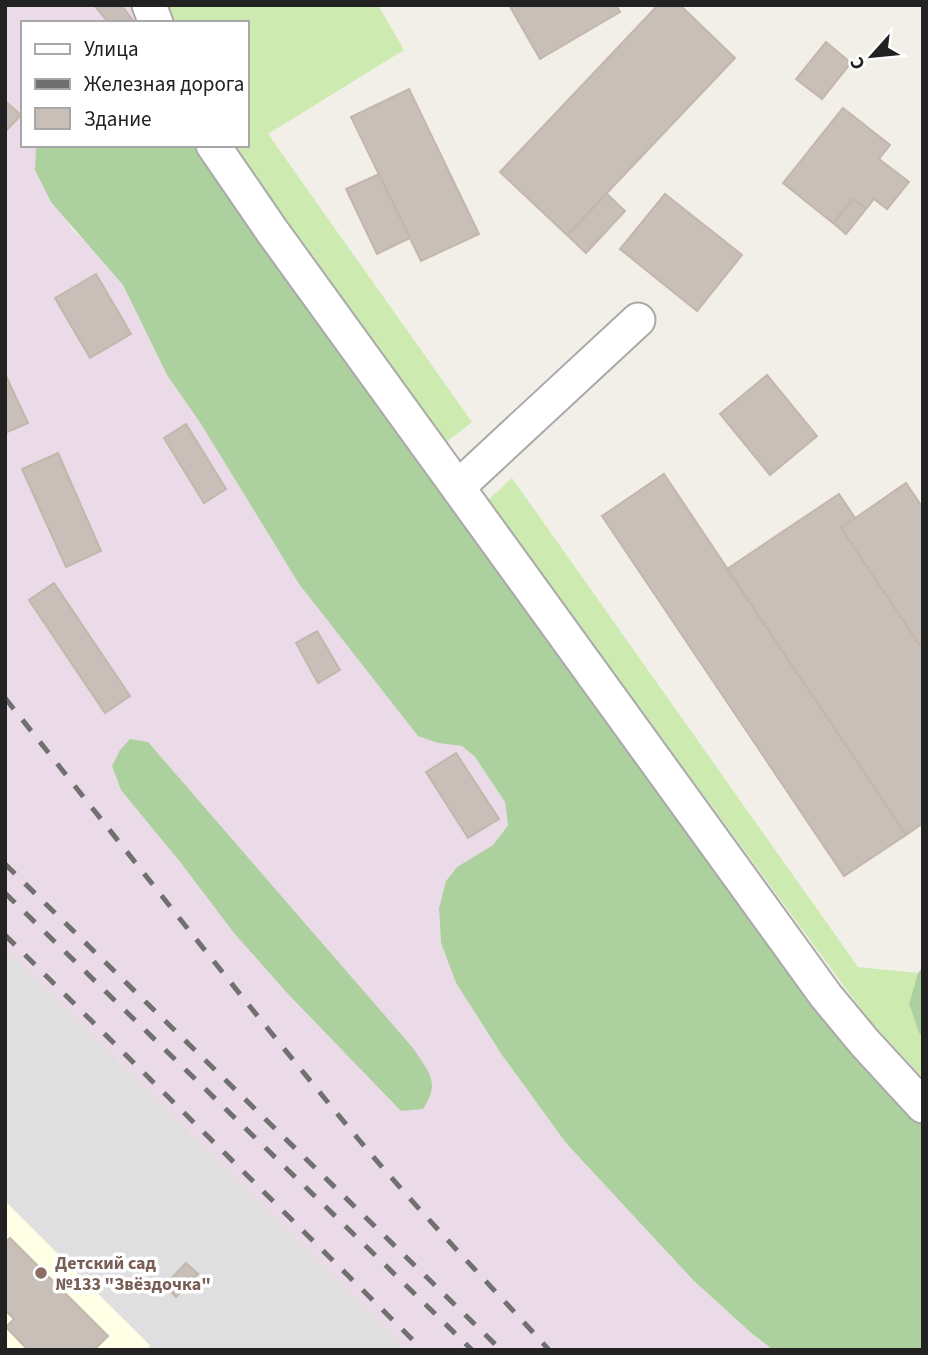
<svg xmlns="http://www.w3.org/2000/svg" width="928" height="1355" viewBox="0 0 928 1355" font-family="'Source Sans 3',sans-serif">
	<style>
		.residential { fill: #e0dfdf }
		.industrial { fill: #ebdbe8 }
		.education { fill: #ffffe5 }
		.grass { fill: #cdebb0 }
		.forest { fill: #add19e }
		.building { fill: #c7bfb8; stroke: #c4b6ab; stroke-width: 2 }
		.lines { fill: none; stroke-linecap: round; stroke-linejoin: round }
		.minor-casing { stroke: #a9a9a9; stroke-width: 37 }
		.minor { stroke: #fff; stroke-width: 33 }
		.rail { stroke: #707070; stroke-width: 5; stroke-dasharray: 14 14; stroke-linecap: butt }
		.education-dot { fill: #8d6e63; stroke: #fff; stroke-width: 2.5 }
		.labels { text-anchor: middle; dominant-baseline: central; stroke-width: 7; stroke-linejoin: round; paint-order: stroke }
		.education-label { font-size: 18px; font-weight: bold; fill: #785e54; stroke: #fff; text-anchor: start }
	</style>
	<rect width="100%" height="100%" fill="#f2efe9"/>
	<path class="residential" d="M5,947L407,1350H146L150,1345L5,1201Z"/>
	<path class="industrial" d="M5,5H142L148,23H23V145H36L35,170L73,230L96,252L123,285L167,375L201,424L299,584L418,735L438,743L462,746L475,757L505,802L508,824L493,845L457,867L446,881L439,908L441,943L456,983L502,1055L566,1143L693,1280L749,1331L773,1350H407L5,947Z"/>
	<path class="education" d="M5,1201L150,1346L146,1350H5Z"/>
	<path class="grass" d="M142,5H378L404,50L268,134L472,422L424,460L201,145H247V23H148Z
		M512,478L858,967L918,973L909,1004L919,1033L923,1036V1078L869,1020L487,501Z"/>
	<path class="forest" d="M36,145H201L878,1079L923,1126V1350H773L749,1331L693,1280L566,1143L502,1055L456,983L441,943L439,908L446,881L457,867L493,845L508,825L505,802L475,757L462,746L438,743L418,736L299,584L201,424L167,375L123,285L51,202L35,170Z
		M130,739L148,742L413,1048C429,1073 441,1082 423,1109L401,1111L289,995L234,933L181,863L121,790L112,766L120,750Z
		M923,967V1036L919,1033L909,1004L918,973Z"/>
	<path class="building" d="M94,5H121L135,23H109Z
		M509,5H616L620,12L540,59Z
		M658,5H680L735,58L567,235L500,172Z
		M826,42L851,63L822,99L796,79Z
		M409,89L479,234L421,261L351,117Z
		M5,101L21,115L5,132Z
		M843,108L890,145L879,159L909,182L887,209L874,199L866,209L853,199L833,223L783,183Z
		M379,174L410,238L377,254L346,189Z
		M607,194L625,211L586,253L567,235Z
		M665,194L742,255L697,311L620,249Z
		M853,199L866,209L846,234L833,223Z
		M96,274L131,334L90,358L55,298Z
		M5,374L28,423L5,433Z
		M767,375L817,436L770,475L720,414Z
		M186,424L226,489L204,503L164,438Z
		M58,453L101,551L66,567L22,469Z
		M664,474L906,835L844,876L602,516Z
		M906,483L923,508V650L841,528Z
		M839,494L855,518L841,528L923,650V823L906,835L727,569Z
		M54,583L130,696L105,713L29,600Z
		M317,631L340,670L318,683L296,643Z
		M456,753L499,819L468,838L426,772Z
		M10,1238L108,1336L94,1350H28L6,1327L14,1319L5,1310V1243Z
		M186,1263L198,1274L176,1297L165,1285Z"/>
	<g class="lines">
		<defs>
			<path id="minor" d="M149,5L156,23
				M213,145L272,231L826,996L865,1043L923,1106
				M458,487L638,320"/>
		</defs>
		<use href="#minor" class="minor-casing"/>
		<use href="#minor" class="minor"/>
		<path class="rail" d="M5,698C123,846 239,996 360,1141C420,1213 486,1280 549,1350
			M5,864L501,1350
			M5,893L472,1350
			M5,935L423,1350"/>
	</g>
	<circle class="education-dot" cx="41" cy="1273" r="7"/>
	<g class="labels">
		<g class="education-label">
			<text x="55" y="1263">Детский сад<tspan x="55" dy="21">№133 "Звёздочка"</tspan></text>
		</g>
	</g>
	<rect width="928" height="1355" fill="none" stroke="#222222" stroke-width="14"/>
	<rect x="21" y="21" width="228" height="126" fill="#ffffff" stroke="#a7a7a7" stroke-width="2"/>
	<rect x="35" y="44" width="35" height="10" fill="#ffffff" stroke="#a7a7a7" stroke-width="2"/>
	<text x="84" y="56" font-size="21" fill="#222222">Улица</text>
	<rect x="35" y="79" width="35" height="10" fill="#707070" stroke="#a7a7a7" stroke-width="2"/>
	<text x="84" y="91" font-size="21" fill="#222222">Железная дорога</text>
	<rect x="35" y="108" width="35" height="21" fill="#c7bfb8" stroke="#a7a7a7" stroke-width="2"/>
	<text x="84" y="126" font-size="21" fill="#222222">Здание</text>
	<g transform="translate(872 56) rotate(243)" stroke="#ffffff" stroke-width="5" paint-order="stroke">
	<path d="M0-5L12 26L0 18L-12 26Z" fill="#222222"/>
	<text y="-10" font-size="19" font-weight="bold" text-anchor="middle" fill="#222222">С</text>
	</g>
</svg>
